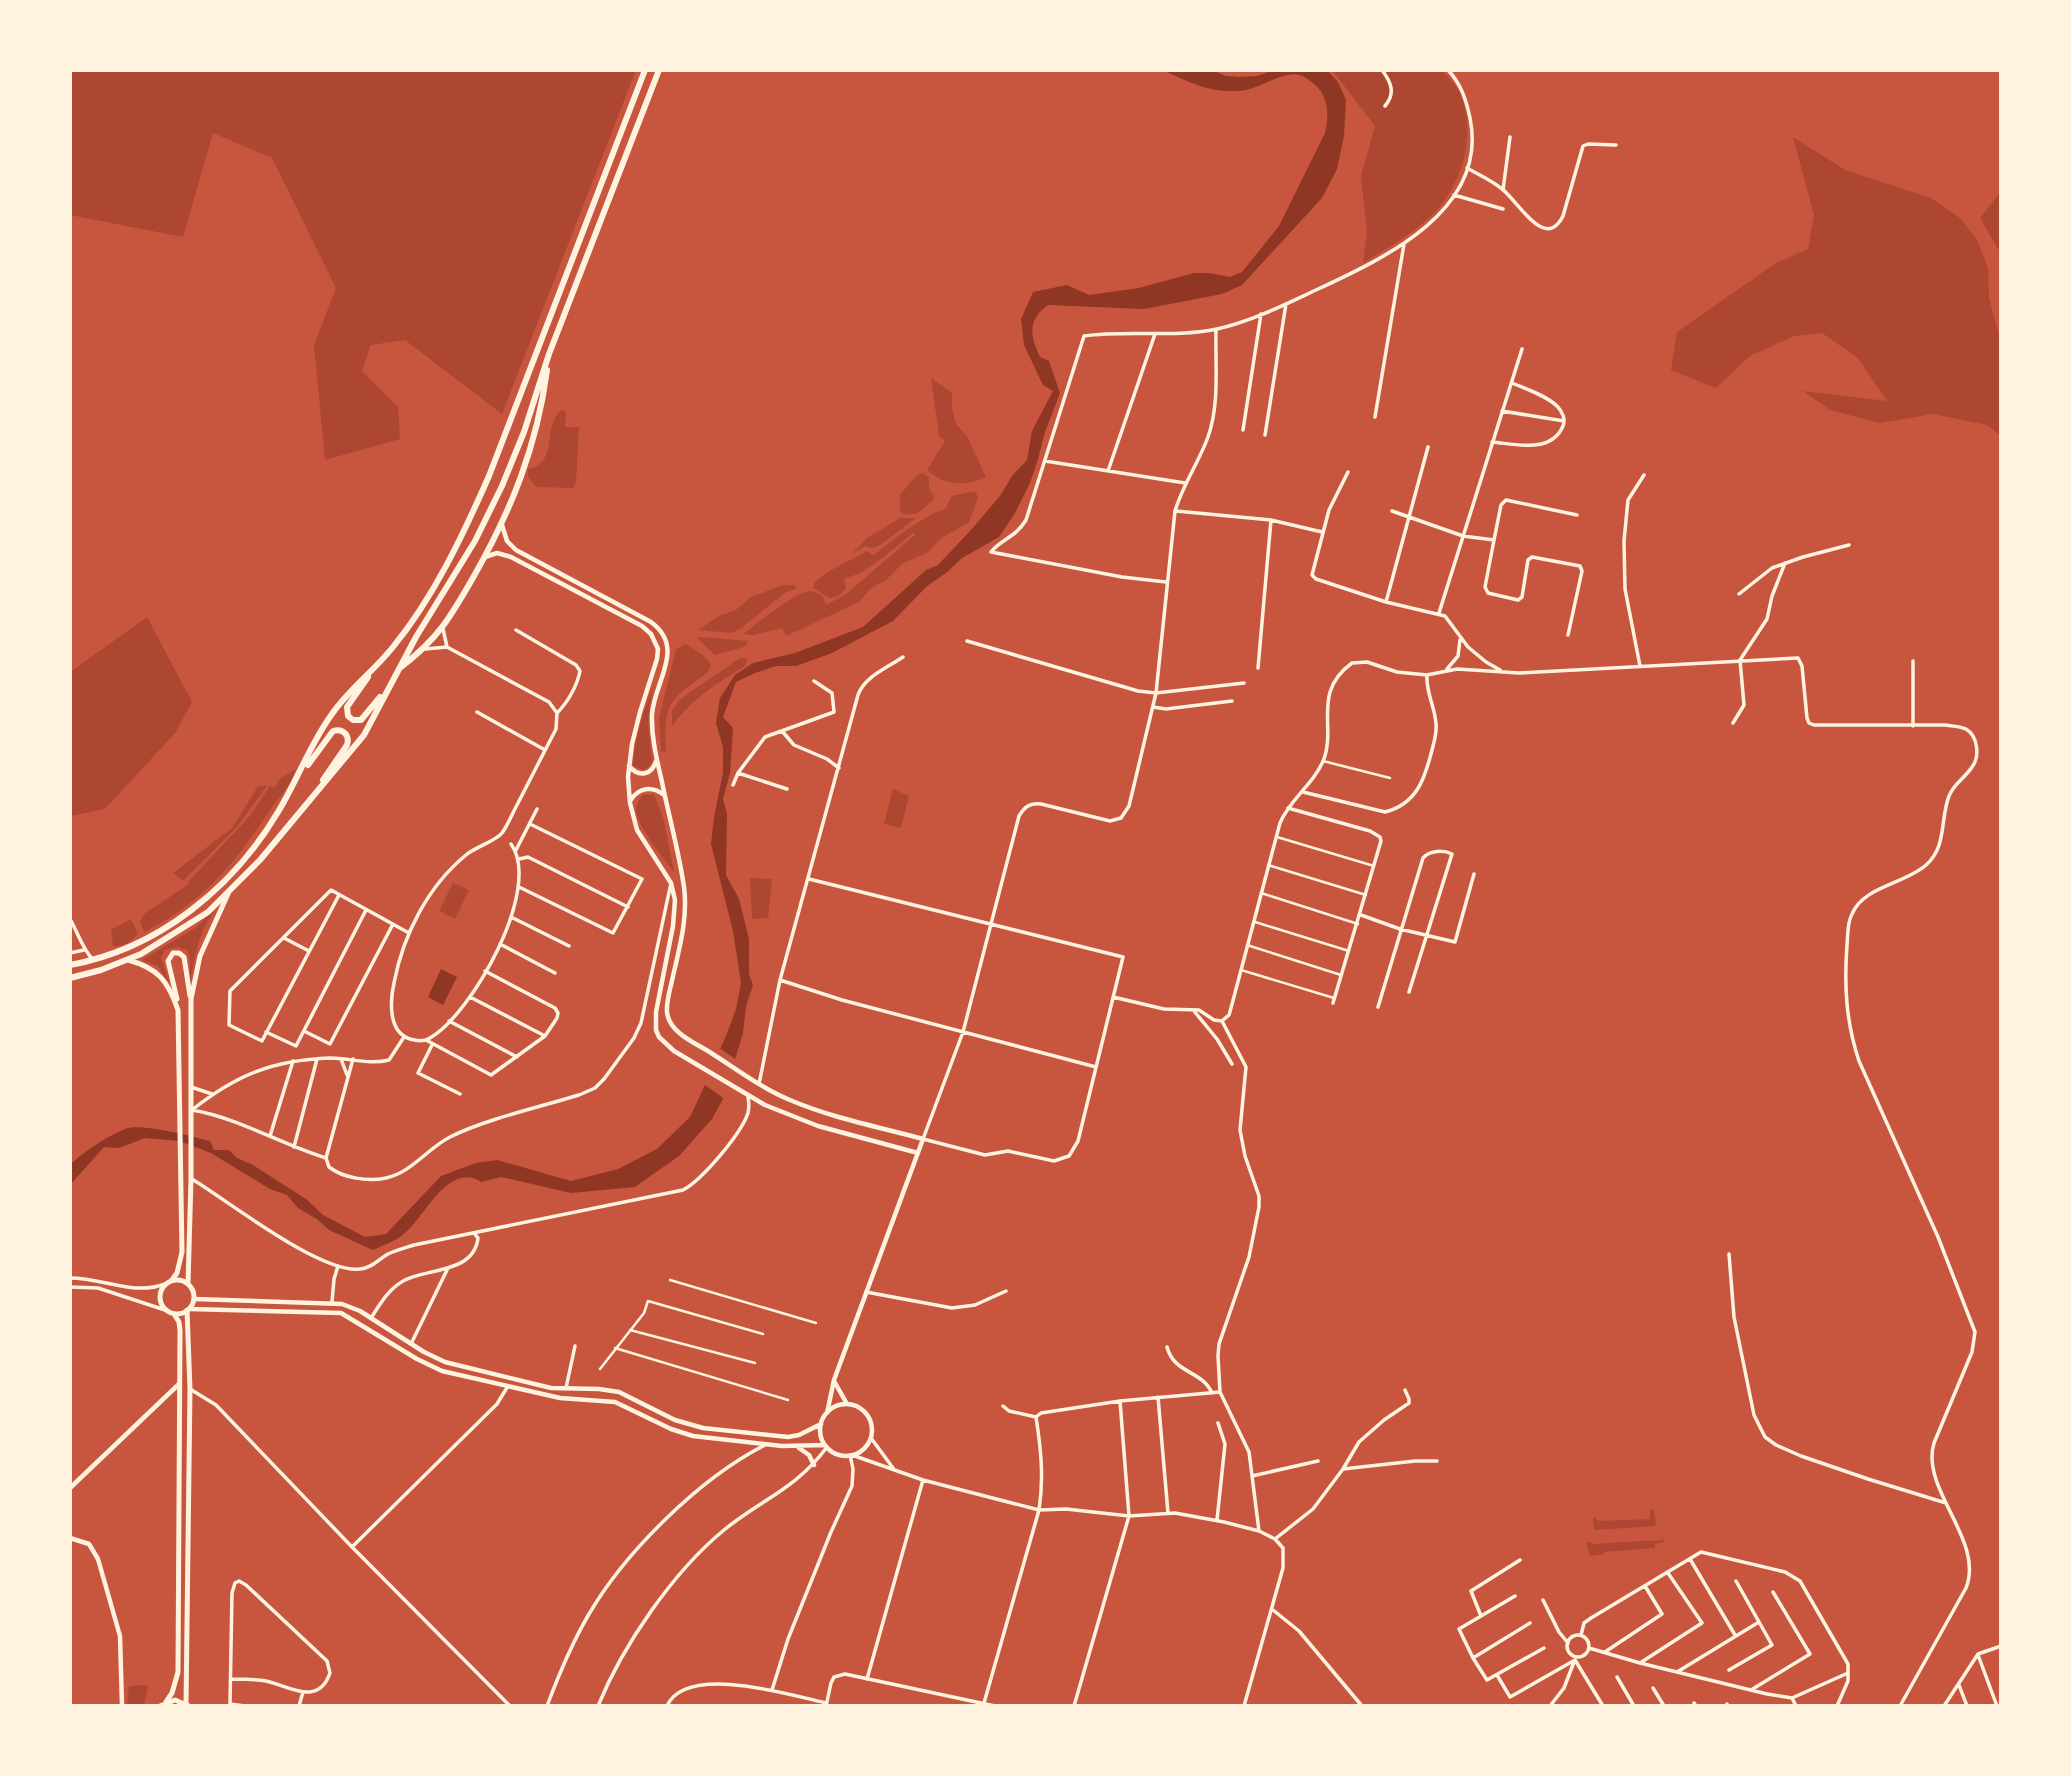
<svg xmlns="http://www.w3.org/2000/svg" width="2071" height="1776" viewBox="0 0 2071 1776" font-family="'Source Sans 3',sans-serif">
	<style>
		.green { fill: #ae4732 }
		.water { fill: #8f3625 }
		.pier { fill: #c8553d }
		.lines { fill: none; stroke-linecap: round; stroke-linejoin: round }
		.pedestrian { stroke: #fff3e0; stroke-width: 2.5 }
		.minor { stroke: #fff3e0; stroke-width: 3.5 }
		.tertiary { stroke: #fff3e0; stroke-width: 4.5 }
		.secondary { stroke: #fff3e0; stroke-width: 5 }
		.trunk { stroke: #fff3e0; stroke-width: 6 }
	</style>
	<rect width="100%" height="100%" fill="#c8553d"/>
	<path class="green" d="M70,70H636L502,414L405,340L371,345L362,371L398,407L400,439L325,460L314,345L336,288L272,158L213,133L183,237L70,215Z
		M1332,70H1441C1446,75 1452,81 1456,86C1477,122 1467,173 1441,205C1421,230 1390,246 1363,263L1367,232L1361,176L1375,126Z
		M1793,137L1845,170L1931,198L1960,218L1977,240L1988,268L1989,298L2001,343V436L1987,425L1933,414L1880,423L1830,410L1803,391L1887,401L1858,358L1822,333L1794,336L1750,356L1716,388L1671,370L1677,332L1776,263L1808,249L1814,215Z
		M2001,191V254L1980,218Z
		M931,378L952,393V408L956,424L967,436L986,477C967,487 942,485 927,470L945,441L939,436Z
		M561,410L566,411L565,427H579L576,482L573,488L536,487L528,477V469C560,462 541,429 561,410Z
		M922,473L929,477V488L935,498C924,508 915,520 900,512V495L915,477Z
		M975,491L978,497L969,522L940,539L928,552L902,564L885,581L871,588L859,602L786,636L782,628L754,635L743,634C755,625 798,590 811,591C812,591 822,595 822,595L826,605L846,594L916,534L913,533L876,563L860,573L844,579L846,589L838,596L830,598L813,588L814,583L828,572L867,551L874,555C894,539 921,517 945,509L952,496Z
		M900,518H916L880,545L873,548L865,546L852,554L867,538Z
		M783,585H795L796,589L786,592L740,629L731,633L698,630L719,616L736,610L751,597Z
		M147,617L192,702L175,733L105,809L70,816V672Z
		M701,637L748,641L744,647L715,655L697,638Z
		M686,644L703,655L711,664C709,673 705,674 697,680C665,702 664,713 666,751L661,752L659,718L676,649Z
		M740,658H747L745,666C717,683 692,699 672,726V710L679,700Z
		M652,689L648,723L652,761L648,767L643,770L633,766C634,740 643,714 652,689Z
		M296,769C292,783 279,798 270,810C234,864 204,902 144,932L140,922L144,914L189,884L188,882L249,817L270,786L274,788L280,779Z
		M258,786H267L236,828L183,881L173,873L232,828Z
		M893,789L909,796L901,828L884,824Z
		M654,794L664,821L674,872C664,859 637,826 636,810C636,805 639,800 642,795Z
		M750,878L772,879L768,918L752,919Z
		M453,883L469,890L455,919L439,911Z
		M216,909C199,929 194,959 190,984V957L187,950L177,947L165,950L161,958L169,983L158,966L142,960L195,928Z
		M129,920L132,921L138,933C134,941 121,948 113,946L111,930Z
		M1654,1509L1656,1526L1594,1530L1593,1518L1596,1517V1520L1600,1521L1650,1519V1510Z
		M1662,1536L1664,1542L1655,1544V1548L1604,1552V1554L1590,1556L1586,1543L1591,1542L1592,1544L1662,1540Z
		M148,1685L144,1706H127L129,1686Z"/>
	<path class="water" d="M1163,70H1212L1226,76L1240,77L1257,76L1274,70H1327L1338,82L1346,100L1344,136L1337,169L1322,198L1242,285L1222,294L1144,309L1048,305C1027,320 1030,336 1040,357L1049,361L1060,393L1045,432L1038,459L1030,483L1015,513L999,537L962,558L946,573L927,586L893,621L832,653L796,666H776L755,673L736,682L723,717L733,728L730,773L723,799L727,814L726,875L739,899L749,939V974L753,985L746,1006L743,1033L723,1099L712,1119L679,1156L635,1187L571,1193L501,1177L481,1182C451,1162 427,1211 410,1228C401,1239 386,1244 373,1250L329,1230L317,1219L298,1208L287,1195L270,1189L211,1153L179,1141L145,1138L119,1148L104,1147L70,1185L71,1164C85,1151 110,1134 128,1128C145,1124 191,1136 210,1141L214,1150H229L237,1158L253,1165L306,1199L323,1215L365,1237L386,1234L441,1176L476,1163L497,1160L571,1181L618,1169L657,1149L690,1117L700,1096L728,1031L736,1009L741,983L733,931L711,844L714,817L723,773V747L716,723L720,698L735,675L753,663L795,653L863,627L926,570L938,565L971,530L1000,496L1012,476L1027,460L1032,431L1053,391L1043,385L1024,345L1021,319L1033,292L1067,285L1089,295L1139,288L1194,273H1209L1230,277L1242,272L1279,226L1325,133C1330,111 1328,93 1309,80C1303,75 1296,73 1288,75C1270,78 1256,91 1236,91C1208,92 1188,82 1163,70Z
		M441,969L457,977L443,1005L428,997Z"/>
	<path class="pier" d="M718,1047L738,1061L726,1100L702,1083Z"/>
	<g class="lines">
		<path class="pedestrian" d="M1323,761L1390,778
			M1277,837L1374,866
			M1268,865L1366,895
			M1261,893L1358,924
			M1255,922L1349,951
			M1247,945L1341,975
			M1241,970L1334,998
			M670,1280L816,1323
			M630,1330L755,1363
			M615,1348L788,1400
			M600,1369L644,1313L648,1301L763,1334"/>
		<path class="minor" d="M1382,70C1391,82 1396,93 1385,106
			M1467,168C1479,175 1491,180 1502,189C1518,201 1545,252 1563,216L1583,146L1588,144L1616,145
			M1503,190L1510,137
			M1454,195L1503,209
			M1502,411L1564,421
			M1375,417L1404,244
			M1243,430L1261,314
			M1265,435L1286,304
			M1492,442C1516,444 1551,454 1563,426C1566,419 1562,411 1557,406C1545,395 1526,389 1512,383
			M1045,461L1185,483
			M1108,471L1155,334
			M1348,472L1329,510L1312,575L1316,579L1386,602L1445,616L1468,647L1486,662L1500,670
			M1176,511L1271,520L1322,532
			M1392,511L1463,536L1494,540L1485,587L1488,593L1518,600L1522,597L1528,560L1532,557L1580,566L1582,571L1568,635
			M1494,540L1501,505L1506,500L1577,515
			M991,552C1001,539 1015,538 1026,520L1084,336C1127,330 1174,338 1217,329C1252,321 1284,305 1316,290C1385,258 1489,210 1470,118C1466,99 1461,84 1448,70
			M991,552L1122,577L1166,582
			M1739,594L1772,568L1803,557L1849,545
			M1386,602L1428,447
			M1439,613L1522,349
			M443,629L447,647
			M516,630L576,665L580,671C577,686 568,702 557,713
			M967,641L1138,691L1156,693L1244,683
			M425,649L447,647L549,702L557,713
			M1913,661V726
			M1640,666L1625,589L1624,541L1628,500L1644,475
			M1258,668L1271,520
			M1447,669L1458,656L1460,640
			M1153,707L1166,709L1232,701
			M477,712L545,750
			M1733,723L1744,705L1740,660L1767,619L1772,596L1785,563
			M782,731L794,745L827,759L839,768
			M738,773L787,789
			M733,785L738,773L765,737L834,712L832,693L814,681
			M1303,792L1385,812C1417,804 1425,778 1432,750C1434,742 1437,733 1436,724C1435,707 1426,693 1427,676
			M1288,808L1370,831L1380,837L1381,841L1333,1003
			M511,844C543,888 472,1014 430,1038C423,1042 417,1041 410,1039C388,1032 390,1001 394,983C403,935 428,886 466,855C475,847 496,841 502,833C508,825 512,814 517,805C530,780 543,754 556,729L557,713
			M516,850L537,809
			M519,859L528,857L628,907
			M809,879L1123,957L1078,1141L1069,1156L1054,1161L1008,1151L985,1155L923,1139L963,1032L1019,816C1025,806 1030,803 1041,804L1110,821L1121,818L1129,806L1156,693L1175,511C1183,484 1199,462 1208,437C1220,403 1215,364 1216,329
			M519,887L613,933L642,879L530,824
			M339,895L262,1041L229,1025L230,991L331,890L409,933
			M1361,915L1400,929L1455,942L1474,874
			M511,917L569,946
			M70,919C78,933 82,948 93,960
			M284,938L309,951
			M500,944L555,973
			M70,953L84,950
			M780,980L842,1000L1096,1067
			M470,997L545,1036L557,1018L558,1013L555,1008L485,971
			M1113,997L1164,1009L1199,1010L1214,1020L1222,1021
			M1378,1007L1423,858C1430,850 1444,850 1452,854L1409,992
			M1194,1011L1217,1039L1232,1064
			M449,1021L517,1057
			M1222,1021L1229,1015L1231,1008L1280,823C1290,799 1314,784 1324,759C1336,726 1312,692 1352,663L1367,662L1397,672L1427,675L1457,669L1519,673L1798,658L1802,666L1807,718L1809,723L1814,725H1945C1952,726 1960,726 1966,729C1978,736 1980,757 1972,767C1965,778 1954,783 1949,796C1940,819 1947,847 1926,865C1905,884 1864,886 1852,914C1847,923 1848,935 1847,945C1844,986 1846,1022 1859,1061L1938,1237L1975,1332L1972,1352L1934,1443C1920,1490 1985,1540 1966,1588L1900,1706
			M1222,1021L1246,1067L1240,1130L1245,1156L1259,1196V1207L1249,1257L1219,1344L1218,1356L1220,1392L1249,1452L1259,1531
			M304,1031L330,1044L393,924
			M266,1032L296,1046L366,910
			M426,1040L491,1075L545,1036
			M432,1045L418,1073L460,1094
			M341,1059L347,1075
			M759,1084L780,980L858,695C864,677 887,668 903,657
			M191,1087L212,1094
			M192,1110C236,1075 273,1060 330,1058C349,1058 370,1065 389,1060L404,1037
			M192,1110C239,1118 280,1144 326,1158
			M270,1136L293,1061
			M294,1147L317,1059
			M326,1158L329,1167C343,1178 368,1182 386,1178C411,1173 428,1148 450,1137C486,1119 540,1107 579,1095L595,1088L604,1079L634,1038L641,1023L671,883
			M326,1158L353,1059
			M192,1179C228,1201 321,1274 360,1269C372,1268 379,1259 388,1254C397,1250 405,1248 414,1245L683,1190C702,1180 741,1134 748,1113C749,1108 749,1102 748,1097
			M1729,1254L1734,1317L1754,1415L1765,1437L1776,1445L1801,1456L1868,1479L1946,1503
			M70,1278C104,1278 133,1296 165,1284
			M70,1287L98,1288L165,1310
			M866,1292L952,1308L975,1305L1006,1291
			M332,1302L334,1279L338,1266
			M371,1318C380,1304 389,1288 405,1280C429,1268 474,1273 478,1238L474,1233
			M411,1344L447,1270
			M1167,1347C1174,1374 1202,1370 1212,1393
			M566,1388L575,1346
			M190,1389L216,1405L352,1547L510,1706
			M1158,1397L1168,1513
			M1003,1406L1009,1411L1036,1417L1041,1413L1120,1401L1220,1392
			M871,1438L893,1468
			M852,1455L923,1480L1039,1510L1066,1509L1129,1516L1175,1513L1224,1522L1259,1531L1275,1539L1283,1548V1568L1244,1706
			M1343,1469L1415,1461H1437
			M1252,1476L1318,1461
			M1217,1520L1225,1444L1218,1423
			M1275,1539L1313,1509L1343,1469L1359,1442L1384,1420L1409,1403V1399L1405,1390
			M352,1547L497,1404L508,1386
			M1690,1559L1735,1635
			M1515,1596L1459,1629L1473,1658L1487,1680L1544,1648
			M1543,1600L1559,1632L1568,1643
			M1273,1610L1299,1631L1362,1706
			M1481,1616L1471,1591L1520,1560
			M1581,1635L1584,1623L1591,1618L1701,1552L1785,1572L1800,1581L1848,1664V1681L1837,1706
			M1567 1646a11 11 0 1 1 22 0a11 11 0 1 1-22 0Z
			M1589,1648L1640,1663L1767,1694L1792,1698L1848,1673
			M1605,1652L1662,1614L1645,1586
			M1978,1655L1997,1706
			M1473,1658L1530,1623
			M1640,1663L1702,1623L1668,1573
			M1729,1670L1772,1645L1736,1581
			M1677,1672L1759,1622
			M1497,1675L1510,1697L1575,1660L1603,1706
			M1617,1677L1634,1706
			M231,1679C242,1679 254,1679 266,1681C287,1685 318,1708 330,1673L327,1661L246,1585L239,1581L235,1583L232,1593L230,1704L245,1706
			M867,1679L923,1480
			M1959,1685L1967,1706
			M1653,1688L1664,1706
			M772,1690L788,1639L831,1532L852,1486L853,1469L850,1455
			M1751,1690L1810,1654L1773,1592
			M1792,1698L1796,1706
			M984,1703L1039,1510C1044,1478 1041,1449 1036,1417
			M1694,1703L1696,1706
			M1727,1704L1728,1706
			M299,1706L303,1692
			M547,1706C559,1674 572,1643 589,1614C626,1551 700,1478 765,1445
			M598,1706C623,1645 673,1572 724,1530C762,1499 796,1489 827,1447
			M667,1706C686,1663 791,1695 826,1703
			M826,1706L831,1683L834,1677L845,1674L995,1706
			M1074,1706L1129,1516L1120,1401
			M1550,1706L1564,1688L1574,1662
			M1944,1706L1978,1654L2001,1646"/>
		<path class="tertiary" d="M502,525L507,541L516,550L651,622C686,648 655,680 652,714C651,737 657,760 662,782C669,817 679,852 684,887C688,917 680,946 673,976C671,987 666,1000 667,1012C669,1032 693,1042 708,1051C735,1068 761,1088 790,1100C832,1118 879,1127 923,1139L834,1380L827,1413
			M485,557L497,553L511,557L642,626L651,634L658,649L657,659L640,712L632,744L628,777L630,803L637,830L671,883L675,900L673,926L656,1012V1030L659,1037L674,1051L765,1105L818,1126L918,1153
			M629,766C639,778 652,775 656,761
			M630,801C638,788 651,785 664,795
			M194,1299L342,1304L360,1311L424,1352L445,1362L551,1388L599,1389L619,1392L675,1420L703,1428L788,1437L799,1435L821,1424
			M189,1309L341,1313L417,1359L442,1371L560,1398L615,1402L671,1429L693,1436L782,1446L825,1445
			M834,1381L847,1404
			M820 1430a26 26 0 1 1 52 0a26 26 0 1 1-52 0Z
			M799,1448L809,1455L814,1465
			M70,1488L179,1384
			M70,1538L89,1544L98,1559L120,1636L122,1706"/>
		<path class="secondary" d="M128,960C158,968 168,981 178,1010L182,1252L177,1273L171,1281
			M177,999L168,961L173,953H179L184,957L190,996
			M160 1297a17 17 0 1 1 34 0a17 17 0 1 1-34 0Z
			M188,1284L191,1179V999L200,956L228,894
			M166,1702L172,1693L178,1672L180,1330L179,1322L174,1314
			M186,1704L190,1389L187,1310
			M160,1706L175,1700L189,1706"/>
		<path class="trunk" d="M401,667C439,638 451,616 474,576C512,509 537,446 547,370
			M368,677L347,707L348,716L353,720H361L380,697
			M308,765L333,731C343,728 350,735 347,745L323,780
			M70,965C158,949 233,888 278,812C297,781 310,744 332,714C349,689 374,671 393,647C434,597 463,535 489,476L645,70
			M70,978L101,970L141,954L208,912L260,860L364,735L416,637L475,541L502,486L524,432L549,354L659,70"/>
	</g>
	<rect width="2071" height="1776" fill="none" stroke="#fff3e0" stroke-width="144"/>
</svg>
